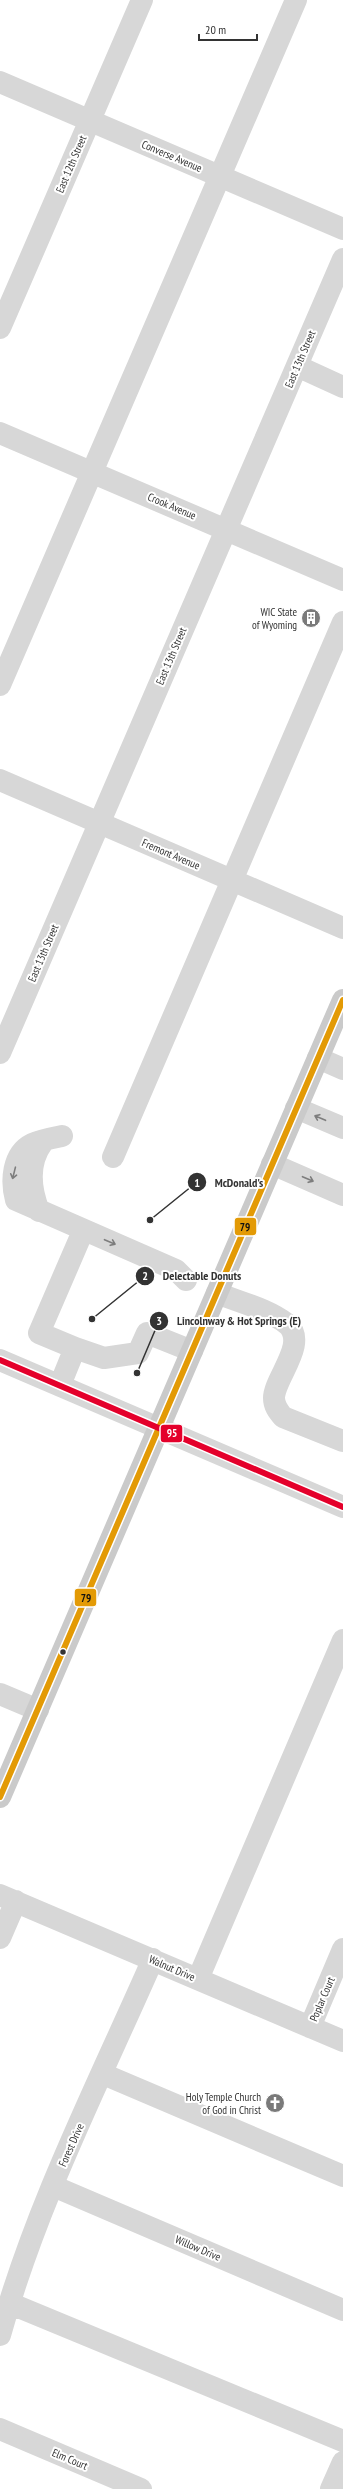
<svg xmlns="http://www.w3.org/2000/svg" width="343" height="2489" viewBox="0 0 343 2489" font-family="'PT Sans Narrow',sans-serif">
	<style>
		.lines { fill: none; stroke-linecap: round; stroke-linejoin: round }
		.minor { stroke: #d7d7d7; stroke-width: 22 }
		.major { stroke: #cacaca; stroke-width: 22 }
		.bus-1-casing { stroke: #fff; stroke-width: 9 }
		.bus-2-casing { stroke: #fff; stroke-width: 9 }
		.bus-1 { stroke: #e39a05; stroke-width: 6 }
		.bus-2 { stroke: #e4002b; stroke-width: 6 }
		.oneway { stroke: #7d7d7d }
		.bus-dot { fill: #333; stroke: #fff; stroke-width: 1.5 }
		.labels { text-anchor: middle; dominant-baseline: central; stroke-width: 4; stroke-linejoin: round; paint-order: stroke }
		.street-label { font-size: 11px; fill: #333; stroke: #fff }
		.poi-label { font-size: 11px; fill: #333; stroke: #fff; text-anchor: end }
		.leader { fill: none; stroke: #333; stroke-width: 1.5 }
		.callout-dot { fill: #333; stroke: #fff; stroke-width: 1.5 }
		.mark-label { font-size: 12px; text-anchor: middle; font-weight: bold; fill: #fff }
		.callout-label { font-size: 12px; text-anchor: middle; font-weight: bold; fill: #333; stroke: #fff; stroke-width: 4; stroke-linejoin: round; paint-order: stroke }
		.line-badge { stroke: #fff; stroke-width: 1.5 }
		.badge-label { font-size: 11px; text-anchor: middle; font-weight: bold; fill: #fff }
		.pale-badge-label { font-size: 11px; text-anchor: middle; font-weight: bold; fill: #111 }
	</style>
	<rect width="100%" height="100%" fill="#fff"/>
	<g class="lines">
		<path class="minor" d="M0,82L343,229
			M0,328L142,0
			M297,366L343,387
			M0,433L343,580
			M0,685L296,0
			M0,780L343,928
			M0,1053L343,259
			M318,1058L343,1069
			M296,1108L343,1128
			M62,1136C52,1138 41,1140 32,1144C12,1154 11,1182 16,1200L176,1270L186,1280
			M113,1157L343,622
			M272,1164L343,1195
			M39,1211C30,1188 28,1162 43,1142
			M217,1293C239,1302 268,1309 287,1324C309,1343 274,1378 274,1398C274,1406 278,1411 283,1417L343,1441
			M75,1348L104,1358L138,1353L147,1333L192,1351
			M0,1360L343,1507
			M60,1385L75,1348L39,1333L80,1238
			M0,1694L38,1710
			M0,1895L343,2041
			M0,1938L16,1901
			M198,1979L343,1640
			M310,2027L343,1949
			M103,2074L343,2176
			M53,2186L343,2310
			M9,2303L343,2441
			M0,2335C36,2205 99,2082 153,1959
			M0,2429L141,2489
			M331,2489L343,2462"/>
		<path class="major" d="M0,1797L343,1000"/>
		<defs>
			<path id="bus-1" d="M0,1797L343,1000"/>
			<path id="bus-2" d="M0,1360L343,1507"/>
		</defs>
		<use href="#bus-1" class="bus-1-casing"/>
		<use href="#bus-2" class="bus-2-casing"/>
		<use href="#bus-1" class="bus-1"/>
		<use href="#bus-2" class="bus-2"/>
	</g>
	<defs><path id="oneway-shaft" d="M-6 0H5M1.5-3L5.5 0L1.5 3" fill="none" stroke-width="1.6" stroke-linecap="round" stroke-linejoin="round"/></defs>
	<g class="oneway">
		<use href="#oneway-shaft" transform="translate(320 1118) rotate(-157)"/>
		<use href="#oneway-shaft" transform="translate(14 1173) rotate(104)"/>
		<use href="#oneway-shaft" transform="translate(308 1179) rotate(23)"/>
		<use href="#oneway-shaft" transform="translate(110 1242) rotate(23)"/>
	</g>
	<defs>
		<symbol id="building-disc" viewBox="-11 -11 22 22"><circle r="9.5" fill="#7a7a7a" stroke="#fff"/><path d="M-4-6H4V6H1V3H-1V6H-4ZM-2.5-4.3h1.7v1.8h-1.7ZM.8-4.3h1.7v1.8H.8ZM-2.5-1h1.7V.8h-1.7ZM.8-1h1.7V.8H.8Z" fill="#fff"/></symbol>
		<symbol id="church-disc" viewBox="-11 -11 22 22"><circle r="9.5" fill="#7a7a7a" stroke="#fff"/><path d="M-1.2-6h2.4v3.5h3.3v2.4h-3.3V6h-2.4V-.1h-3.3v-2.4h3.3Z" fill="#fff"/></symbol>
	</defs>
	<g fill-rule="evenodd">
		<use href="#building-disc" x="300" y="607" width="22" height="22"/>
		<use href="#church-disc" x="264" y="2092" width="22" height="22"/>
	</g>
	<circle class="bus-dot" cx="63" cy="1652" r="3.5"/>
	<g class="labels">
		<g class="street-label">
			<text transform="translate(172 156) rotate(23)">Converse Avenue</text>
			<text transform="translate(71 164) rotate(-67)">East 12th Street</text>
			<text transform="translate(300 359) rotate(-67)">East 13th Street</text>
			<text transform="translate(172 506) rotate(23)">Crook Avenue</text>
			<text transform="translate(171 656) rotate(-67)">East 13th Street</text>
			<text transform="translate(171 854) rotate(23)">Fremont Avenue</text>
			<text transform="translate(43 953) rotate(-67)">East 13th Street</text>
			<text transform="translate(172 1968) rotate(23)">Walnut Drive</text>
			<text transform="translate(322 1999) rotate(-67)">Poplar Court</text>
			<text transform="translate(71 2145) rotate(-66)">Forest Drive</text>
			<text transform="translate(198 2248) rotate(23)">Willow Drive</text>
			<text transform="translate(70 2459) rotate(23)">Elm Court</text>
		</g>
		<g class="poi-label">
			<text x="297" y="612">WIC State<tspan x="297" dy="13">of Wyoming</tspan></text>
			<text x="261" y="2097">Holy Temple Church<tspan x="261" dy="13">of God in Christ</tspan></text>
		</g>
	</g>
	<path class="leader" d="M150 1220L197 1182M92 1319L145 1276M137 1373L159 1321"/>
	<g class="callout-dot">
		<circle cx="150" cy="1220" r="4"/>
		<circle cx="92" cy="1319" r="4"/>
		<circle cx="137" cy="1373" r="4"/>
		<circle cx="197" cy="1182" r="10"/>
		<circle cx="145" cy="1276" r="10"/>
		<circle cx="159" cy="1321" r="10"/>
	</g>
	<g class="mark-label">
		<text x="197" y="1187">1</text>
		<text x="145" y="1280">2</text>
		<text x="159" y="1325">3</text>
	</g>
	<g class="callout-label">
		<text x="239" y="1187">McDonald's</text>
		<text x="202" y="1280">Delectable Donuts</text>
		<text x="239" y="1325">Lincolnway &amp; Hot Springs (E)</text>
	</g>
	<g class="line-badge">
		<rect x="234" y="1217" width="23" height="19" rx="4" fill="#e39a05"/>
		<rect x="160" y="1424" width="23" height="19" rx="4" fill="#e4002b"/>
		<rect x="74" y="1588" width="23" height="19" rx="4" fill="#e39a05"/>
	</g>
	<g class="badge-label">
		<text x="172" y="1437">95</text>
	</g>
	<g class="pale-badge-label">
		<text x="245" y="1231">79</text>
		<text x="86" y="1602">79</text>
	</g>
	<path d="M199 34v6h58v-6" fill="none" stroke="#333333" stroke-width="2"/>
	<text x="205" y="34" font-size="12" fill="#333333" stroke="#ffffff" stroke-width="3" paint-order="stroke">20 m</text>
</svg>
